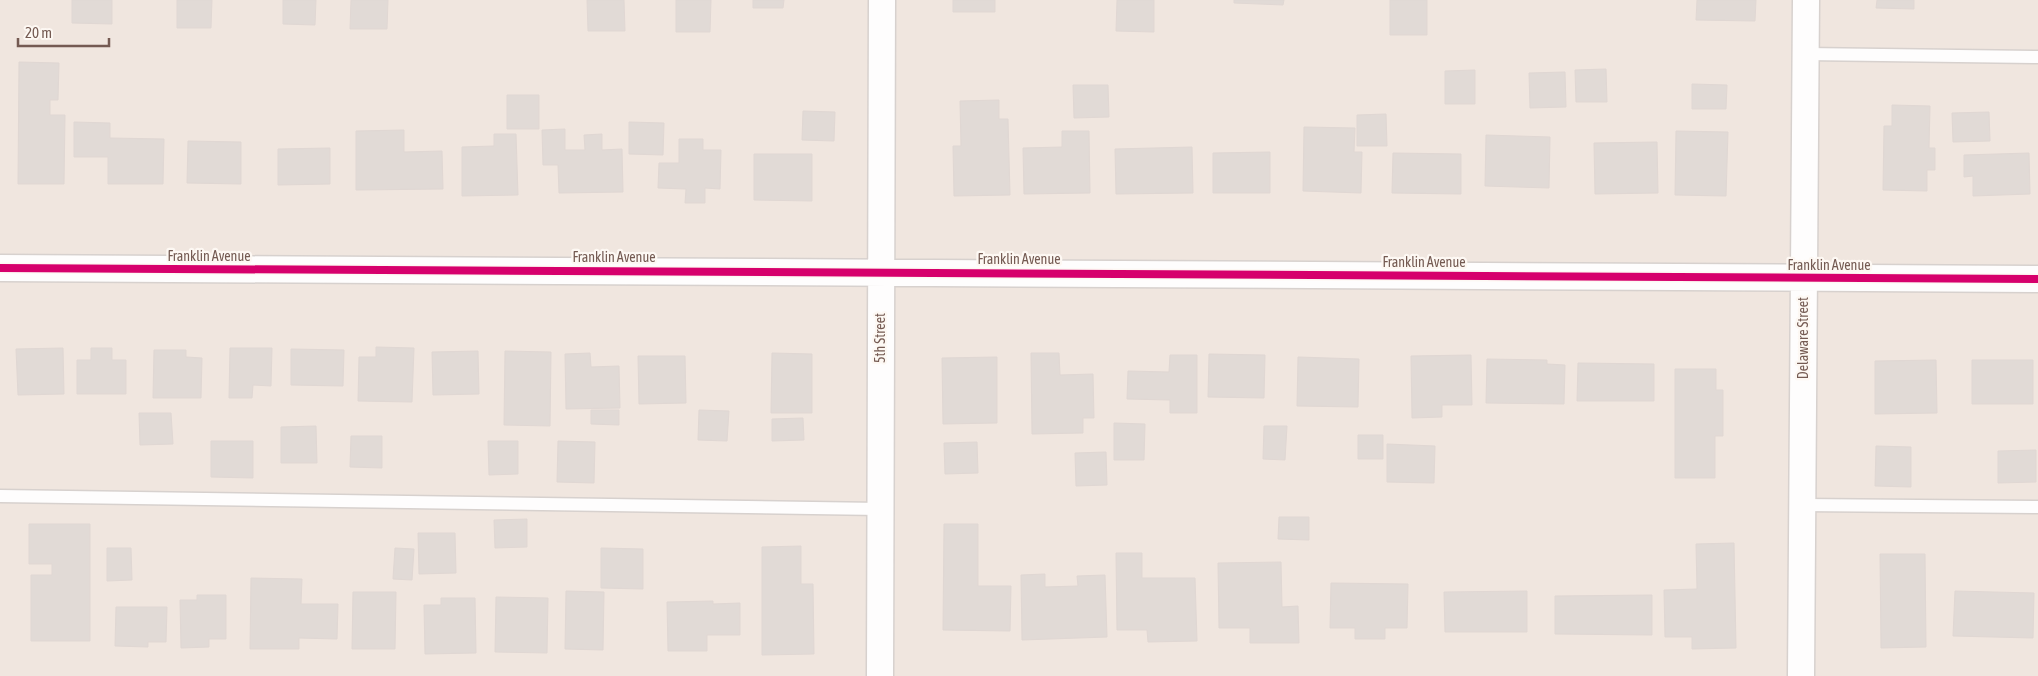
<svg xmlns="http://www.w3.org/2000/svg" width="2038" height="676" viewBox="0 0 2038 676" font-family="'Asap Condensed',sans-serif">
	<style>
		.residential { fill: #f0e6df }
		.building { fill: #e1dad6; stroke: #e0d7d3 }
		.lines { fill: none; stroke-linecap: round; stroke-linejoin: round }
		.service-casing { stroke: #d7d1ce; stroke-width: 15 }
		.minor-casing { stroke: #d7d1ce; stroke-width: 29 }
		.service { stroke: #fefdfd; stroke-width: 12 }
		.minor { stroke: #fefdfd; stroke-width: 26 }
		.cycleway-casing { stroke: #fdf8f3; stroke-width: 11 }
		.cycleway { stroke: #d6006c; stroke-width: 8 }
		.labels { text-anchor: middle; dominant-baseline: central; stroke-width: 4.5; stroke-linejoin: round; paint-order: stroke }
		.street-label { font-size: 14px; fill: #745a52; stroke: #fdf8f3 }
	</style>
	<rect width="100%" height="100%" fill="#f8f4f0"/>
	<path class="residential" d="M0,0H2038V676H0Z"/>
	<path class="building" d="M72,0H112V24L72,23Z
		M177,0H212L211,28H177Z
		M283,0H316L315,25L283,24Z
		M351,0H388L387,29H350Z
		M587,0H624L625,31H588Z
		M676,0H711L710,32H676Z
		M753,0H784L783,8H753Z
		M953,0H995V12H953Z
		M1117,0H1154V32L1116,31Z
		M1234,0H1284L1283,5L1234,3Z
		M1390,0H1427V35H1390Z
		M1697,0H1756L1755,21L1696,20Z
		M1877,0H1914V9L1876,8Z
		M19,62L59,63L58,100H50V115H65L64,184H18Z
		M1606,69L1607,102H1576L1575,70Z
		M1475,70V104H1445V71Z
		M1565,72L1566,107L1530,108L1529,73Z
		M1692,84L1727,85L1726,109H1692Z
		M1073,85H1108L1109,117L1074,118Z
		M507,95H539V129H507Z
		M999,100V119H1008L1010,195L954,196L953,146H961L960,101Z
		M1892,105L1930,106L1929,148H1935V170H1927V191L1883,190L1884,126H1892Z
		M803,111L835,112L834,141L802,140Z
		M1989,112L1990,141L1953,142L1952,113Z
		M1386,114L1387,146H1357V115Z
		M74,122L110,123V138L164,139L163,184H108V157H74Z
		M629,122L664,123L663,155L629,154Z
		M1304,127L1355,128L1354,152H1362L1361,193L1303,191Z
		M565,129V150H585L584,135L602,134V150L622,149L623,192L559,193L558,165H543L542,130Z
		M404,130V152L442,151L443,189L356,190V131Z
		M1062,131H1089L1090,193L1024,194L1023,148L1062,147Z
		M1676,131L1728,132L1726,196L1675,195Z
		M494,134H516L518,195L462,196V147L494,146Z
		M1486,135L1550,137L1549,188L1485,186Z
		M679,139H703V150H721L720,189L705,188V203H685L686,189L658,188L659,163H679Z
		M188,141L241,142V184L187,183Z
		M1657,142L1658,193L1595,194L1594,143Z
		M1192,147L1193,193L1116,194L1115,149Z
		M330,148V184L278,185V149Z
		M1270,152V193H1213V153Z
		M1393,153L1461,154V194L1392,193Z
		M2029,153L2030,194L1973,196V176L1964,177V155Z
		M754,154H812V201L754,200Z
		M376,347L414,348L412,402L358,401L359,357H376Z
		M63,348L64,394L18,395L16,349Z
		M91,348H112V360H126V394H77V360H91Z
		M230,348H272L271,386L253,385L252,398H229Z
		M291,349L344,350L343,386L291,385Z
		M154,350H186V357L202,358L201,398H153Z
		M478,351L479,394L433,395L432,352Z
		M505,351L551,352L550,426L504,425Z
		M590,353L591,367L619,366L620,408L566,409L565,354Z
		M772,353L812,354V413H771Z
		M1031,353H1059L1060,375L1093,374L1094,418H1083V433L1032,434Z
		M1209,354L1265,355L1264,398L1208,397Z
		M1170,355H1197V413H1170V400L1127,399L1128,371L1169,372Z
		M1471,355L1472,405H1442V417L1412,418L1411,356Z
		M638,356H685L686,403L639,404Z
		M997,357V423L943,424L942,358Z
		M1298,357L1359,359L1358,407L1297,406Z
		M1487,359L1547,360V364L1565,365L1564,404L1486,403Z
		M1936,360L1937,413L1875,414V361Z
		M1972,360H2033V404H1972Z
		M1578,363L1654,364V401H1577Z
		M1675,369H1716V390H1723V436H1715V478H1675Z
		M591,410H619V425L591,424Z
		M699,410L729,411L727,441L698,440Z
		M139,413H171L173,444L140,445Z
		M803,418L804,440L772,441V419Z
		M1114,423L1145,424L1144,460H1114Z
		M316,426L317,463H281V427Z
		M1264,426H1287L1285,460L1263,459Z
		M1358,435H1383V459H1358Z
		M351,436H382V468L350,467Z
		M211,441H253V478L211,477Z
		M488,441H518V474L489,475Z
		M558,441L595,442L594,483L557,482Z
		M977,442L978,473L945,474L944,443Z
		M1387,444L1435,446L1434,483L1387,482Z
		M1876,446L1911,447V487L1875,486Z
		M2036,450V482L1998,483V451Z
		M1106,452L1107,485L1076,486L1075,453Z
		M1279,517H1309V540L1278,539Z
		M527,519V547L495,548L494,520Z
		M29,524H90V641H31V575H52V564H29Z
		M944,524H978V586H1011L1010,631L943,630Z
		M418,533H455L456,573L419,574Z
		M1734,543L1736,648L1692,649V637H1665L1664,590L1697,589L1696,544Z
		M801,546V584H813L814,654L762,655V547Z
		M107,548H131L132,580L107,581Z
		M395,548L414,549L412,580L393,579Z
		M601,548L643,549V589L601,588Z
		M1116,553H1142V578H1195L1197,641L1148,642L1147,630H1117Z
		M1880,554H1925L1926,647L1881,648Z
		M1281,562L1282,607L1298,606L1299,643H1250V628H1219L1218,563Z
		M1045,574V587L1078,586L1077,576L1105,575L1107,637L1022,640L1021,575Z
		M251,578L302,579L301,604H338L337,639L299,638V649H250Z
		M1331,583L1408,584L1407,628H1385V639H1355V628H1330Z
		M566,591L604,592L603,650L565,649Z
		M1527,591V632H1445L1444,592Z
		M1955,591L2034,593L2033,638L1953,636Z
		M353,592H396L395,649H352Z
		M197,595H226V639H209V647L181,648L180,600H197Z
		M1652,595V635L1555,634V596Z
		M496,597L548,598L547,653L495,652Z
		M441,598H475L476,653L425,654L424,605H441Z
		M713,601V604L740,603V635H707V651H668L667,602Z
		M116,607H167L166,642H148V647L115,646Z"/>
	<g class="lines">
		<defs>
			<path id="service" d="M1806,54L2038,57
				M0,496L880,509
				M1802,505L2038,507"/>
			<path id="minor" d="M0,268L2038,279
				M880,676L882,0
				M1801,676L1806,0"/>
		</defs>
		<use href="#service" class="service-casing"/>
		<use href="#minor" class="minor-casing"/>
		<use href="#service" class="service"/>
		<use href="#minor" class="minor"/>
		<defs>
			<path id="cycleway" d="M0,268L2038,279"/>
		</defs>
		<use href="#cycleway" class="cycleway-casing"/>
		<use href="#cycleway" class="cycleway"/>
	</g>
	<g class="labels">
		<g class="street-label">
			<text x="209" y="256">Franklin Avenue</text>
			<text x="614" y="257">Franklin Avenue</text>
			<text x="1019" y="259">Franklin Avenue</text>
			<text x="1424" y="262">Franklin Avenue</text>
			<text x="1829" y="265">Franklin Avenue</text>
			<text transform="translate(880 338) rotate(-90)">5th Street</text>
			<text transform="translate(1803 338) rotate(-90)">Delaware Street</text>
		</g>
	</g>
	<path d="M18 38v8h91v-8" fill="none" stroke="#745a52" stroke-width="2.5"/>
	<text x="25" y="38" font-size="15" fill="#745a52" stroke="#fdf8f3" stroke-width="4" paint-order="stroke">20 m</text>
</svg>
